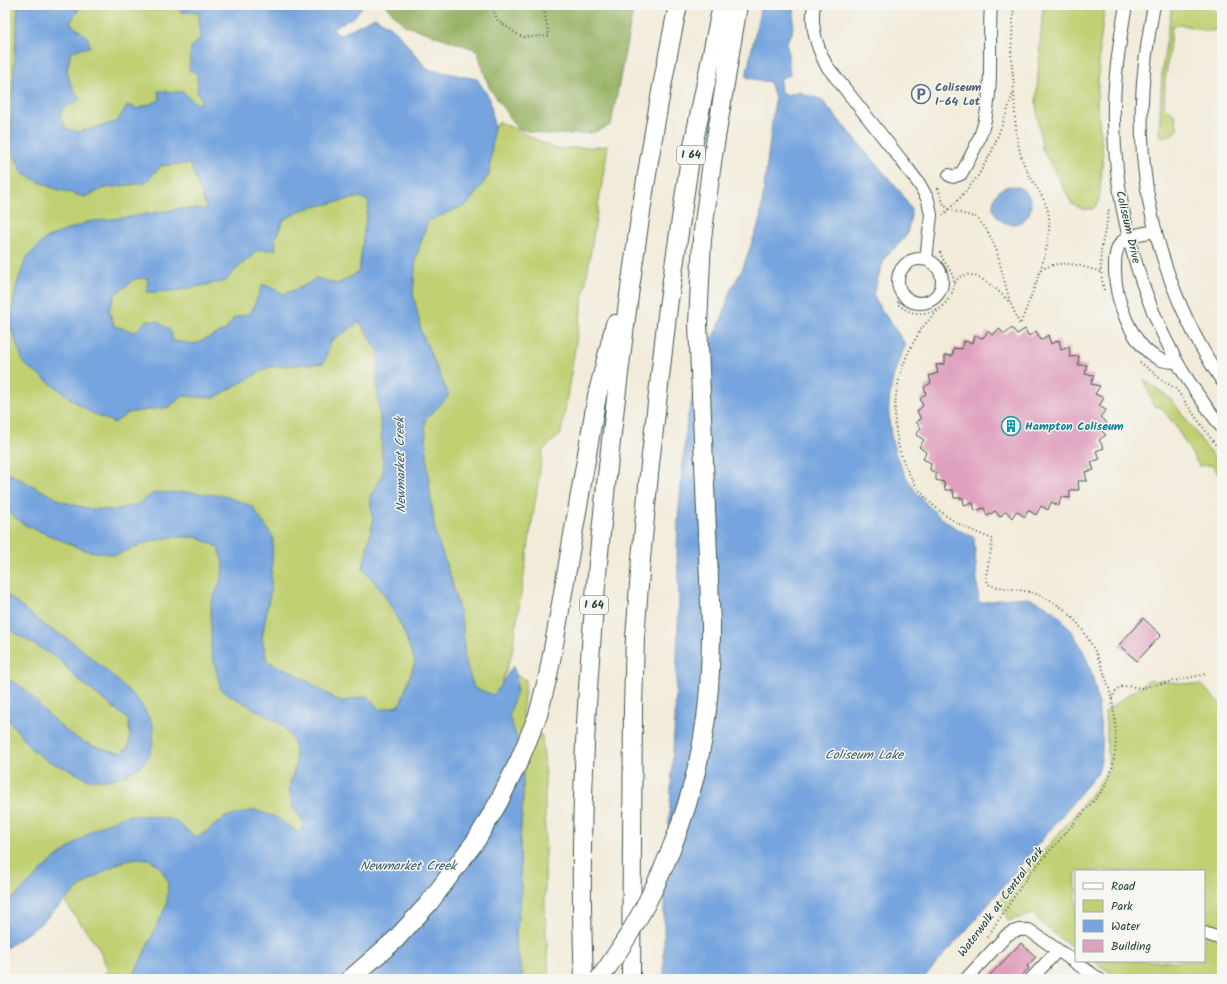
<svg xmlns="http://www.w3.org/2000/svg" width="1227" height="984" viewBox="0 0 1227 984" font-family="Kalam,sans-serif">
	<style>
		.green { fill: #c0d073; stroke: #708654 }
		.forest { fill: #98b265; stroke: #5c784c }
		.water { fill: #76a4de; stroke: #4a7089; fill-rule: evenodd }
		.building { fill: #dfa0bd }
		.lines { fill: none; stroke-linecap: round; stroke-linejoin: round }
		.minor-casing { stroke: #3f574d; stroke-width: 14 }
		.highway-casing { stroke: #3f574d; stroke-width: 20 }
		.path { stroke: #3f574d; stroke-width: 2; stroke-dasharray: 1 3; stroke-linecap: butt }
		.minor { stroke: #fff; stroke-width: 12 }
		.highway { stroke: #fff; stroke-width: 18 }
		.highway-bridge-casing { stroke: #3f574d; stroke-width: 20; stroke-linecap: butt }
		.highway-bridge { stroke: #fff; stroke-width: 18 }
		.labels { text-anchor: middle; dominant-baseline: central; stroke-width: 3; stroke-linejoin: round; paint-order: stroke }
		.shield { fill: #f6f6f2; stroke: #60746d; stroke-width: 1 }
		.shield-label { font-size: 11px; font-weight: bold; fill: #1f3d34 }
		.service-label { font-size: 12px; font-weight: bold; fill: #4e5e75; stroke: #f6f6f2; text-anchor: start }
		.street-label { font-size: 12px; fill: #1f3d34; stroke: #f6f6f2 }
		.culture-label { font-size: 12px; font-weight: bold; fill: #0d838f; stroke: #f6f6f2; text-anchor: start }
		.water-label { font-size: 13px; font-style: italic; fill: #395c67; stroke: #f6f6f2 }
	</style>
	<rect width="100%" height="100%" fill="#f6f6f2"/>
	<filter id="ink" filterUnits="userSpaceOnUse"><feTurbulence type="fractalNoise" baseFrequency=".025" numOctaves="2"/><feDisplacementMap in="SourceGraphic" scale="8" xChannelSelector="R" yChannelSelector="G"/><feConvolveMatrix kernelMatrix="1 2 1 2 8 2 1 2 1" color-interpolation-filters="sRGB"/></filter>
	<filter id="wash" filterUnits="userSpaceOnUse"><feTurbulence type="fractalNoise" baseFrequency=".012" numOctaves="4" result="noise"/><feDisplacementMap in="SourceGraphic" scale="16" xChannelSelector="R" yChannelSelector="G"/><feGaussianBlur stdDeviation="0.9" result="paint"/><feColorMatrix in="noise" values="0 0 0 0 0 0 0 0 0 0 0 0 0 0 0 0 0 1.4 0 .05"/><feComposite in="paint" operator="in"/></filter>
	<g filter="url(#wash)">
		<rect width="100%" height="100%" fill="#f2ebd9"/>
		<path class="green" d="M5,5H18L11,117L23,174L53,188L85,197L105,188L145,183L162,165L190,164L207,209H178L129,217L87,222L27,257L16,286L10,326L114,423L128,413L169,407L183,396L214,398L269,367L324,363L331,341L360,322L379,352L377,386L381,429L383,473L370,497L373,521L363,568L383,592L402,627L415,662L400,705L380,711L367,696L340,702L293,672L267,661L262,638L271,587L273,537L154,493L138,504L115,510L91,509L63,502L5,471Z
			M81,5H156L167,9L169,5H175L181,12L199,13L200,39L189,70L197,73L198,93L203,102L197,104L158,92L160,100L137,109L128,105L116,122L78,132L66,128L60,117L63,108L80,100L70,83L67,70L71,51L88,38L70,23Z
			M1043,5H1105L1100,43L1097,104L1103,155L1099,201L1093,209H1082L1072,204L1042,148L1036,103Z
			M1172,5H1213L1221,23L1220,28C1217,29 1213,31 1210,31C1198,31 1183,21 1172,27L1165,81L1164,108C1176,111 1175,119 1178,130C1174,134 1165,138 1159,136L1162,70Z
			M500,122L556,149L608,146L561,434L543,450L512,653L500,688L494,695L474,688L465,660L463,628L452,582L435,532L428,474L425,420L449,396L422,334L413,293L416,257L428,221L468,204L489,175L494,126Z
			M360,197L369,202L364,231L359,272L338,284L316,278L306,285L284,294L251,313L234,318L226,330L195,344L173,341L146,321L135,332L114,326L109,310L116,293L126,287L134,279L148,278L147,292L174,291L226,281L232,273L258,250L275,239L283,220L304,209Z
			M1144,379L1171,399L1222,468V479L1212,465L1199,466L1176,427L1162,408L1153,405Z
			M5,509L23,524L84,550L116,555L142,544L170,537H196L218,547L224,566L220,583L211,603L281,724L294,742L296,764L289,788L294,810L305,823L298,833L278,818L226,817L197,838L174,820L90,832L51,862L5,906V719L7,718L19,733L70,770L90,780L153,744L74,643L44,625L5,593Z
			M5,627L60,660L76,678L128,719L130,732L129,746L121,753L92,746L75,738L59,725L12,681L5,679Z
			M516,675L526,680L522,715L542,736L545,769V911L549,979H523L515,941L521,894L520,838L523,801L509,715L517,690Z
			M1149,680L1202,685L1222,706V979H1120L1093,961H1204V871H1076V949L1059,938L1032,914L1008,921L999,900L1032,865L1081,807L1109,770L1105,712Z
			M135,858L150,859L160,867L168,881L167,904L132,979H102L108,969L98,947L64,901C85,883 107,865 135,858Z"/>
		<path class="forest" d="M385,5H634L611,125L592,133L549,135L517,129L489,87L477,50L404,25Z"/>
		<path class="water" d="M18,5H81L70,23L88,38L90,47L71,51L67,70L70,83L80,100L63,108L60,117L66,128L78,132L116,122L128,105L137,109L160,100L158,91L183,92L197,104L202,102L198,93L197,73L189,70L191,47L200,39L199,13L181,12L175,5H363L355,16L332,29L339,35L375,17L396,31L427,69L477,79L490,99L494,126L489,175L468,204L428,221L416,257L413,293L422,334L449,396L425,420L428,474L435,532L452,582L463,628L465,660L474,688L494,695L513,666L516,675L517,690L509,715L523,757V801L520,838L521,894L515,941L523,979H132L167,904L168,881L160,867L150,859L135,858L120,862L82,885L40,924L5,949V906L51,862L90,832L104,824L128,815L152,816L174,820L197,838L226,817L255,810L278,818L298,833L305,823L294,810L289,788L296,764L294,742L281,724L221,690L211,651V603L220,583L224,566L218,547L196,537H170L142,544L116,555L84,550L23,524L5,509V471L63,502L91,509L115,510L138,504L154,493L187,492L225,496L252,506L273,537L271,587L262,638L267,661L293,672L340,702L367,696L380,710L400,705L415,662L402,627L383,593L363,568L373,521L370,497L383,473L381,429L377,386L379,352L360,322L331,341L324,363L269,367L214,398L183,396L169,407L128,413L114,423L88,411L24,364L10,326L16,286L27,257L45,239L87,222L130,217L178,209H207L190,164L162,165L145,183L105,188L85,197L53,188L23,174L12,151L11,117ZM360,197L369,202L364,231L359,272L338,284L316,278L306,285L284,294L263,284L251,313L234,318L226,330L195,344L173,341L171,331L157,321H146L135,332L114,326L109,310L116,293L126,287L134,279L148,278L146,292L174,291L226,281L232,273L258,250H276L275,239L283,220L304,209Z
			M761,5H795L792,34L788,39L787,42L790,75L780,79L781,93L785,95L800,92L805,95L821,99L902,194L911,209V216L907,234L903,240L885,257L873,294L877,303L906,345C866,420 899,504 975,538L974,540L979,603C994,601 1017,595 1031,599C1065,609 1089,654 1095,687C1097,696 1098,705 1099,714C1102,736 1105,750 1098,772L977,918L923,979H664V911L675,717L679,599L677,552L678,520L687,419L704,354L722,319L730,291L742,270L760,220L775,99L770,82L757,80L746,77Z
			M993 205a19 19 0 1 1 38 0a19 19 0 1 1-38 0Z
			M5,593L44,625L74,643L113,676L139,701L153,724V744L149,756L140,767L126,775L108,780H89L70,770L48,761L31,749L7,718L5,719V679C23,684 31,696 43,709C67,735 85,747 121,753L129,746L130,732L128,719L76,678L60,660L5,627Z"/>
		<g id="blocks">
			<path class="building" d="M1012,328L1017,334L1025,329L1029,336L1036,331L1041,340L1048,335L1051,344L1059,340L1061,350L1069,347L1070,357L1079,356L1078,365H1087L1085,374L1094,375L1091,384L1100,386L1095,394L1104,398L1099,406L1106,410L1100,417L1107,423L1100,429L1106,435L1099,440L1104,448L1096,451L1100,459L1091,462L1094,470L1085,472L1087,481H1078L1079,490H1070V498L1061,497L1059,506L1051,502L1048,510L1041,506L1036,515L1028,510L1025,517L1016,511L1012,518L1006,511L1000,517L995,511L987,516L984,508L975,511L973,503L964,505L963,498H954L953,490H945L944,482L936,480V473L930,470L931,463L923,459L926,452L919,447L924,440L916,435L921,428L916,422L921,419L917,411L923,406L920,399L926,394L924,387L931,383L929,376L938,373L936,365L945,364V355L952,356L954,348L962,349L964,341L973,343L975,336L983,338L988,331L992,335L999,329L1005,334Z
				M1143,618L1161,635L1137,661L1119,645Z
				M1021,943L1036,957L1027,966L1029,968L1019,979H986Z"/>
		</g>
	</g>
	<g filter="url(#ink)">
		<use href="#blocks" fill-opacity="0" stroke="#3f574d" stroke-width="1"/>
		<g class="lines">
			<defs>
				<path id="minor" d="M814,5C810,27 817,46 826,65L902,161L920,185L928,200L931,215L926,260
					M1126,5C1120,38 1115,71 1114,104C1112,193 1134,282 1176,360C1189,384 1206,406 1222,428
					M1154,5C1148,37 1143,68 1142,101C1138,200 1167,299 1222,381
					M949,175L953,177L961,174C970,158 979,142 984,124C994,85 988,44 991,5
					M1156,231C1146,233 1132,234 1123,241C1116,246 1115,257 1115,266C1114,296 1130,345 1159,359C1165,362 1171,362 1177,362
					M898 281a22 22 0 1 1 44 0a22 22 0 1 1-44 0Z
					M1204,933L1222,939
					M966,979L1007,935C1015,930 1020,929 1029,930L1099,979
					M1031,979L1058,950"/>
				<path id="highway" d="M698,324L702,239L712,162L738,5
					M350,979L395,940L429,903L477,839L498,803L519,761L538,715L548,676L556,633L597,396L615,324
					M584,979C576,794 591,608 613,424C629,284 649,143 678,5
					M631,979L633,707L635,638L641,559L650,464L668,307L689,165L722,5"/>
			</defs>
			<use href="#minor" class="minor-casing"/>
			<use href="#highway" class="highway-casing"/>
			<path class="path" d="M491,5L498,21L522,37L549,36L543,5
				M1014,93C1015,119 1015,147 1027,171C1033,183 1043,195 1047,208C1057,239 1031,295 1020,325
				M938,188L943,203L948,209L977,218L987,230L996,249L1010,302L1020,325
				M943,215L961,197L978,176L992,151L1007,112L1014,90L1011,53L1014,5
				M940,252C943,263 955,272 954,285C953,300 937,310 928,321C923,326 919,332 916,338C883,393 887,469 940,511C956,524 974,532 993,539L986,576L988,584C993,587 1000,587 1005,588C1021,590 1036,592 1049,600C1054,603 1060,606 1065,610C1106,646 1133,741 1103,790L1028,876L986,939
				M1041,270C1061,258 1081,266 1101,272
				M955,283C966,260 1000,291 1009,302
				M1104,290C1101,277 1100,264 1101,251C1103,236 1108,222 1109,207
				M904,296L897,303C909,315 924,316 939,309
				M1140,362L1162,380L1176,389L1222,454
				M1112,699L1114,693L1120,687L1128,686L1141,688L1206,674
				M950,979L955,974"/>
			<use href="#minor" class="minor"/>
			<use href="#highway" class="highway"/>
			<defs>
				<path id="highway-bridge" d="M599,979C654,905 694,810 706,718C710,687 711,656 711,625L698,324"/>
			</defs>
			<use href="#highway-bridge" class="highway-bridge-casing"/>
			<use href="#highway-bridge" class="highway-bridge"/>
		</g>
	</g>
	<defs>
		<symbol id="parking-ring" viewBox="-11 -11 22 22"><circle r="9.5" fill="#f6f6f2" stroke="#5c6f8a" stroke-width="1.5"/><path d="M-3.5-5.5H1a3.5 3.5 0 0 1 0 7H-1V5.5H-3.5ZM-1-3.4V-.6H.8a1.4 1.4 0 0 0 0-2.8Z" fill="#5c6f8a"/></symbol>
		<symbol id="building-ring" viewBox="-11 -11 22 22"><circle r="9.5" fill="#f6f6f2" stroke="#0f9aa8" stroke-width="1.5"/><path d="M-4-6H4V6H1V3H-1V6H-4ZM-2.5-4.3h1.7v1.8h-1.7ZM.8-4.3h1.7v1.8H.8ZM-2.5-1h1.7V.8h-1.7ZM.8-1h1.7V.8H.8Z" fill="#0f9aa8"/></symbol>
	</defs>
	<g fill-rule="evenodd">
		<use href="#parking-ring" x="910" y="83" width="22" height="22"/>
		<use href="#building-ring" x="1000" y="415" width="22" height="22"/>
	</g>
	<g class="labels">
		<g class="shield">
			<rect x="677" y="146" width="28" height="18" rx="3"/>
			<rect x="580" y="596" width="28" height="18" rx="3"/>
		</g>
		<g class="shield-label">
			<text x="691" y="155">I 64</text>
			<text x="594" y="605">I 64</text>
		</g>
		<g class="service-label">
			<text x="935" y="87">Coliseum<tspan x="935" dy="14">I-64 Lot</tspan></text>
		</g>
		<g class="street-label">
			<text transform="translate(1128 227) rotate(77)">Coliseum Drive</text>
			<text transform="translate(1001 902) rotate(-53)">Waterwalk at Central Park</text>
		</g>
		<g class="culture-label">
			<text x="1025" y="426">Hampton Coliseum</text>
		</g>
		<g class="water-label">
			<text transform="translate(401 465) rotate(-91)">Newmarket Creek</text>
			<text x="864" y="755">Coliseum Lake</text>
			<text x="408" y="866">Newmarket Creek</text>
		</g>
	</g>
	<rect width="1227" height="984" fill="none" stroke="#f6f6f2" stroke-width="20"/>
	<rect x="1075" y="870" width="130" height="92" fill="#f6f6f2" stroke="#a0aca6"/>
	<rect x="1083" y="883" width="20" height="6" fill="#ffffff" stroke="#a0aca6"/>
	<text x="1111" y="890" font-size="12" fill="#1f3d34">Road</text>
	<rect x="1083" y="900" width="20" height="12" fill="#c0d073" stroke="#a0aca6"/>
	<text x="1111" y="910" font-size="12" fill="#1f3d34">Park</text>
	<rect x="1083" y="920" width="20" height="12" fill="#76a4de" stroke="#a0aca6"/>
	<text x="1111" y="930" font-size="12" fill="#1f3d34">Water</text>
	<rect x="1083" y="940" width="20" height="12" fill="#dfa0bd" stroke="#a0aca6"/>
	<text x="1111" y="950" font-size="12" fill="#1f3d34">Building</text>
</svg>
